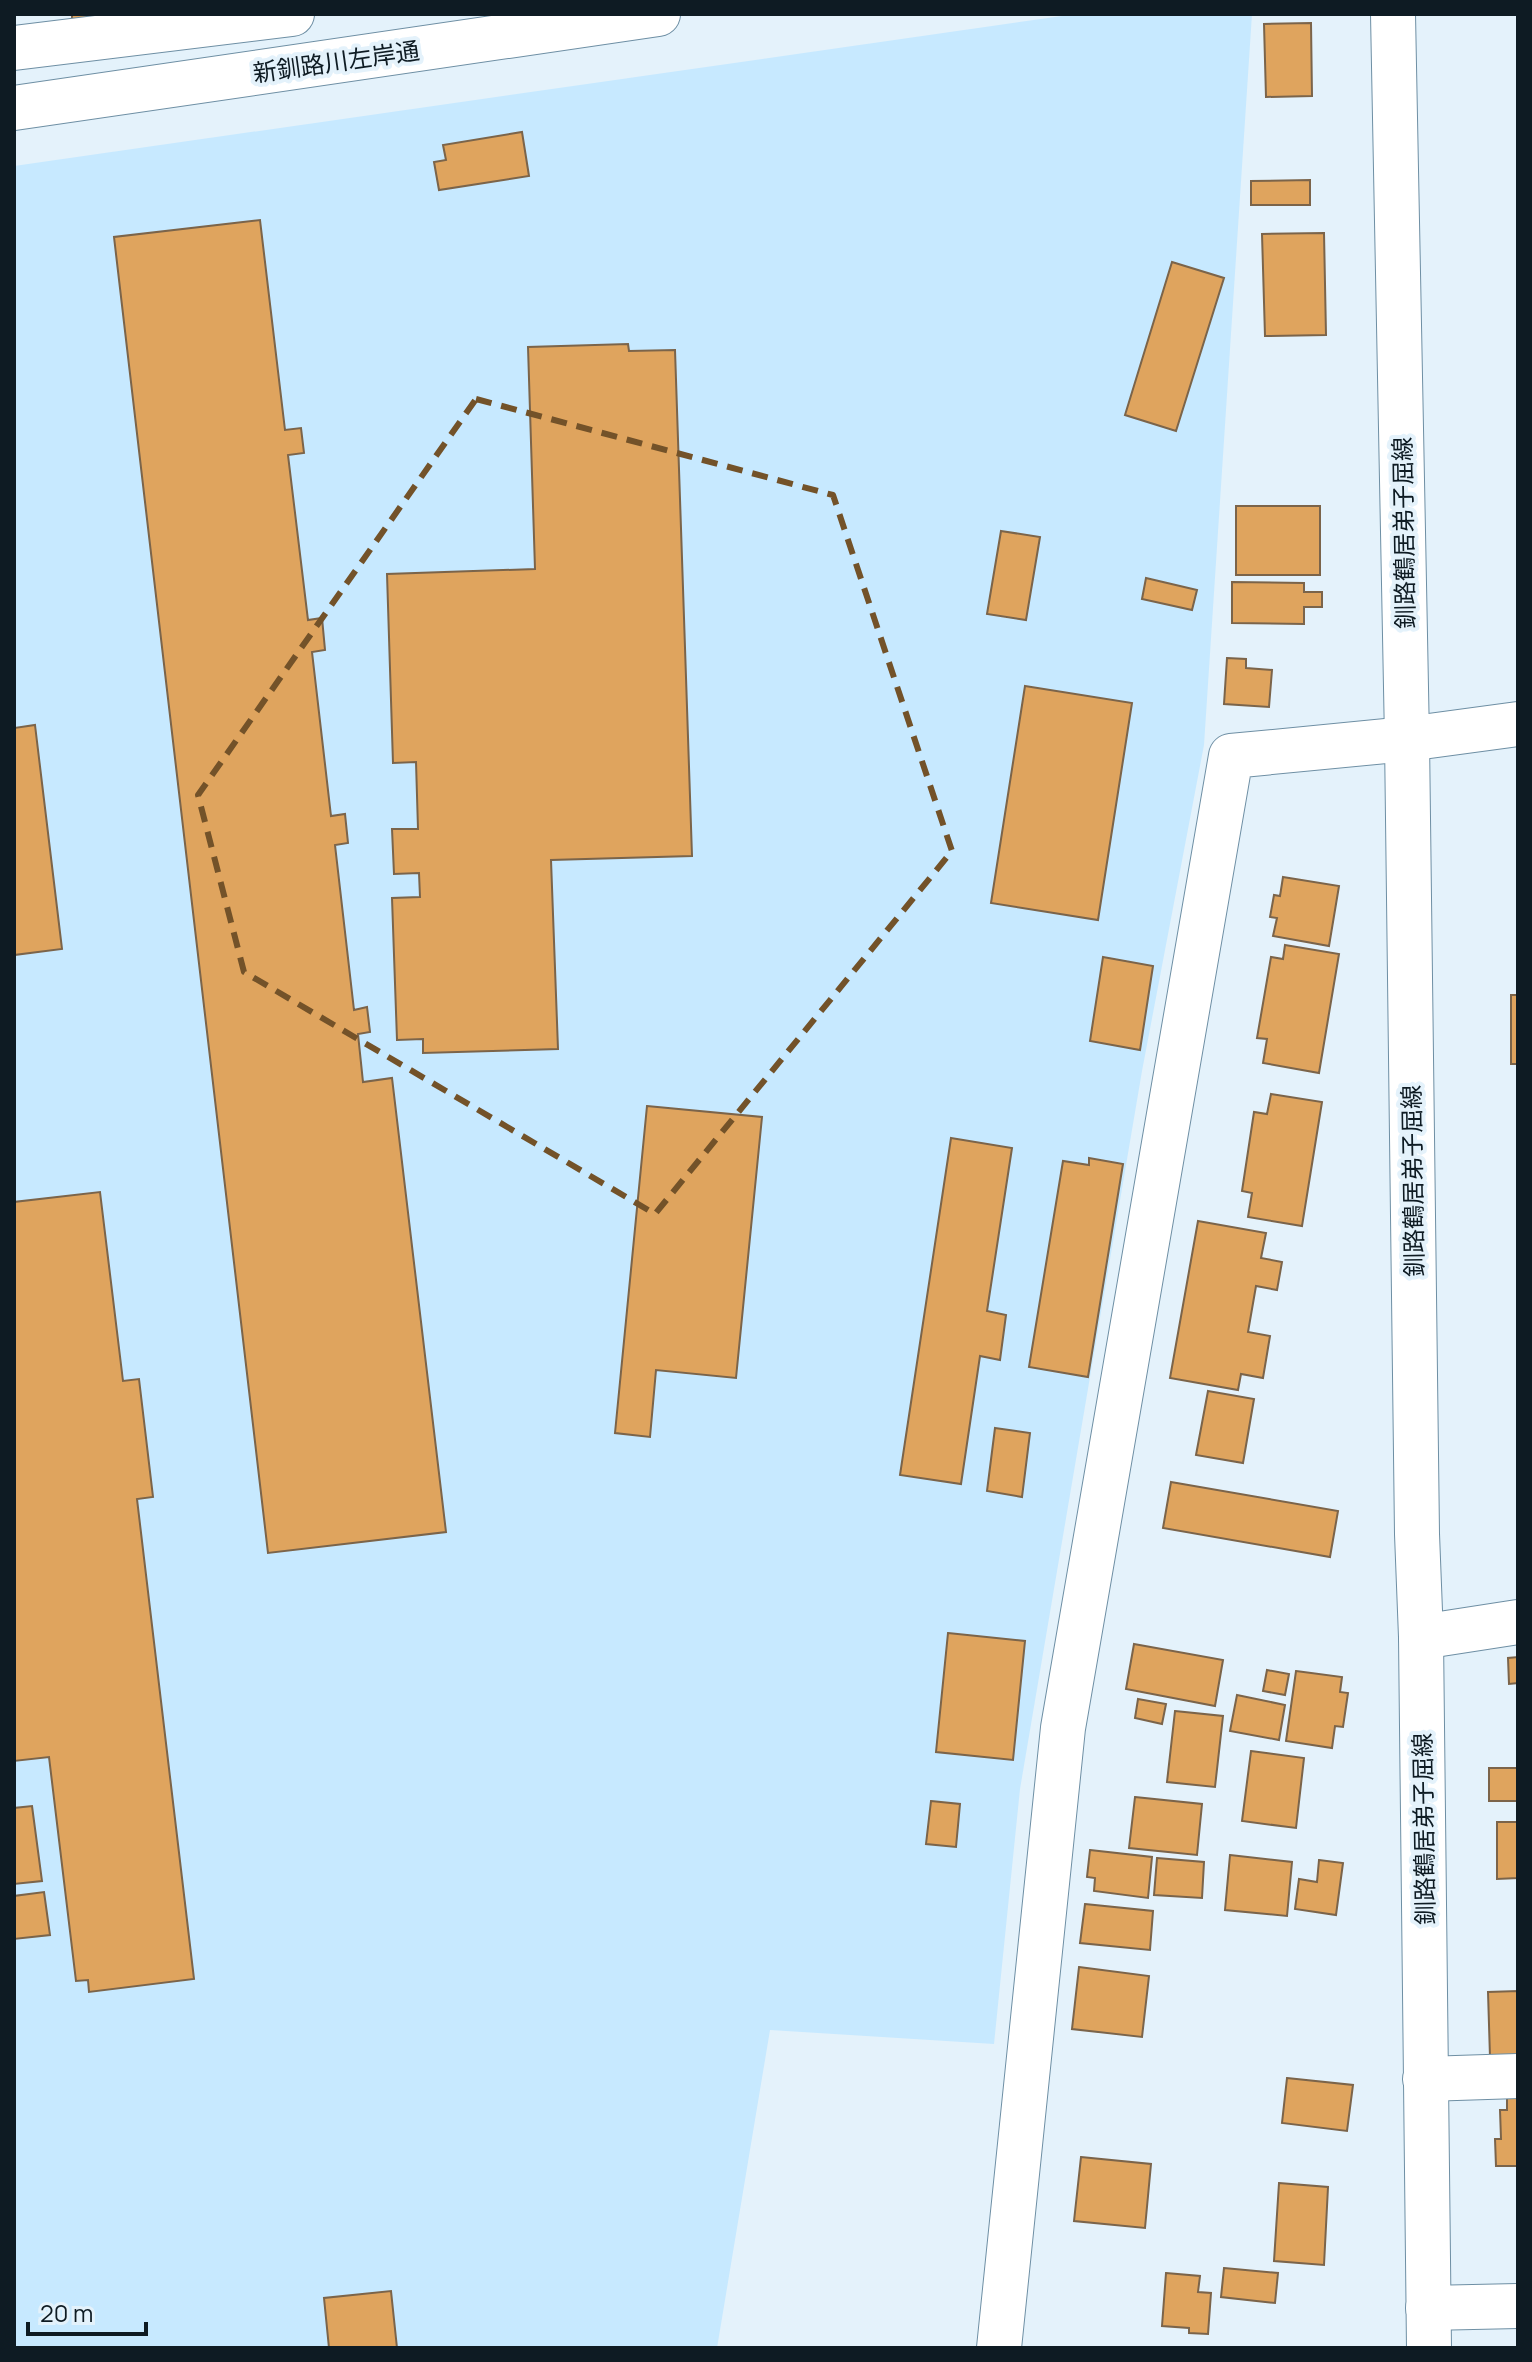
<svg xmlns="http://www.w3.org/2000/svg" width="1532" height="2362" viewBox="0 0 1532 2362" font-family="Manrope,'Noto Sans JP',sans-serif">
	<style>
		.built { fill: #c7e9ff }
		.building { fill: #dfa45e; stroke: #7b644a; stroke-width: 2 }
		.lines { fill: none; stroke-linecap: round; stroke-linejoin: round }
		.street-casing { stroke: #6e8fa4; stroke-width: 46 }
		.primary-casing { stroke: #6e8fa4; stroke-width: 46 }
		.street { stroke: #fff; stroke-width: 44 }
		.primary { stroke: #fff; stroke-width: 44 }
		.marked { fill: none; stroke: #735229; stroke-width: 6; stroke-dasharray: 16 10; stroke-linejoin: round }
		.labels { text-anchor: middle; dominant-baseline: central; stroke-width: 8; stroke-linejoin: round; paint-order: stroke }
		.street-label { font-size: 24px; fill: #0e1b23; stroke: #e4f2fb }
	</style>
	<rect width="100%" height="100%" fill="#e4f2fb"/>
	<path class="built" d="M1076,14H1252L1204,745L1142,1071L1020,1789L994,2044L770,2030L717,2348H14V166Z"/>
	<path class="building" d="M72,14H109V20L72,23Z
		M1311,23L1312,96L1266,97L1264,24Z
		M522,132L529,176L439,190L434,162L446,160L443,145Z
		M1310,180V205H1251V181Z
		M260,220L285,430L301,428L304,453L288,455L308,620L322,618L325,650L312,652L331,816L345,814L348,843L335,845L354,1010L367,1007L370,1032L358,1034L363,1082L392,1078L446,1532L268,1553L114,237Z
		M1324,233L1326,335L1265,336L1262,234Z
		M1172,262L1224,278L1176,431L1125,415Z
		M628,344L629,351L675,350L692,856L551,860L558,1049L423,1053V1039L397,1040L392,898L420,897L419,873L394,874L392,829H418L416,762L393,763L387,574L535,569L528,347Z
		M1236,506H1320V575H1236Z
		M1001,531L1040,537L1026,620L987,614Z
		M1146,578L1197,590L1192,610L1142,599Z
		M1232,582L1304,583V592H1322V607H1304V624L1232,623Z
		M1227,658L1246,659V668L1272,670L1269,707L1224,704Z
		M1025,686L1132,703L1098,920L991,903Z
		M35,725L62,949L14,955V728Z
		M1283,877L1339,886L1329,946L1273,936L1277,918L1270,917L1274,895L1280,896Z
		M1285,945L1339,954L1319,1073L1263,1063L1267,1039L1257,1038L1271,957L1283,959Z
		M1103,957L1153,966L1140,1050L1090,1041Z
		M1511,995H1518V1064H1511Z
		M1271,1094L1322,1102L1302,1226L1248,1217L1252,1193L1242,1191L1254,1112L1267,1114Z
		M647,1106L762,1117L736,1378L656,1370L650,1437L615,1433Z
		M951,1138L1012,1148L987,1311L1006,1315L1000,1360L980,1356L961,1484L900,1475Z
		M1089,1158L1123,1164L1088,1377L1029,1367L1063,1161L1089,1165Z
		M100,1192L123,1381L139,1379L153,1497L137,1499L194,1979L89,1992L88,1980L76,1981L49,1757L14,1761V1202Z
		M1198,1221L1266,1233L1261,1258L1282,1262L1277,1290L1256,1286L1248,1332L1270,1336L1263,1378L1241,1374L1238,1390L1170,1378Z
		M1208,1391L1254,1399L1243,1463L1196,1455Z
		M995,1428L1030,1433L1022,1497L987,1491Z
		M1171,1482L1338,1511L1330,1557L1163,1528Z
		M948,1633L1025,1641L1013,1760L936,1752Z
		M1134,1644L1223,1660L1215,1706L1126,1689Z
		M1518,1657V1683L1509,1684L1508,1658Z
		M1267,1670L1289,1674L1285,1695L1263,1691Z
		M1296,1671L1342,1677L1340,1692L1348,1693L1343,1727L1335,1726L1332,1748L1286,1741Z
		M1237,1695L1285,1705L1279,1740L1230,1731Z
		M1138,1699L1166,1704L1162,1724L1135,1718Z
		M1175,1711L1223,1716L1215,1787L1167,1782Z
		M1251,1751L1304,1758L1296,1828L1242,1821Z
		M1489,1768H1518V1801H1489Z
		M1135,1797L1202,1804L1197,1855L1129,1848Z
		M931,1801L960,1804L956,1847L926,1844Z
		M32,1806L42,1881L14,1884V1808Z
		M1497,1822H1518V1878L1497,1879Z
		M1090,1850L1152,1857L1148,1898L1094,1891L1095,1878L1087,1877Z
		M1230,1855L1292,1862L1287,1916L1225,1910Z
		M1157,1858L1204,1862L1202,1898L1154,1895Z
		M1319,1860L1343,1863L1336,1915L1295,1909L1299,1879L1317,1882Z
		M44,1892L50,1935L14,1939V1896Z
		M1085,1904L1153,1911L1150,1950L1080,1943Z
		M1079,1967L1149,1976L1142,2037L1072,2029Z
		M1518,1991V2056L1490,2057L1488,1992Z
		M1287,2078L1353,2085L1347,2131L1282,2123Z
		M1507,2094H1518V2166H1496L1495,2139H1501L1500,2110H1507Z
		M1081,2157L1151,2164L1145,2228L1074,2221Z
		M1279,2183L1328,2187L1324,2265L1274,2261Z
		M1224,2268L1278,2273L1275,2303L1221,2297Z
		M1166,2273L1200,2276L1198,2292L1211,2293L1208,2334L1189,2333V2328L1162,2326Z
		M391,2291L397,2348H329L324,2298Z"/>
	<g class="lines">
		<defs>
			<path id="street" d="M14,48L292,14
				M14,108L658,14
				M1421,1637L1518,1622
				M1425,2079L1518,2076
				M1428,2308L1518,2306
				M999,2348L1063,1728L1231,756L1407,739L1518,724"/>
			<path id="primary" d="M1393,14L1407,739L1417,1534L1421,1637L1429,2348"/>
		</defs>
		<use href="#street" class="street-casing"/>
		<use href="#primary" class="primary-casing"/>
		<use href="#street" class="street"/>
		<use href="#primary" class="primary"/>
	</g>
	<path class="marked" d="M476,399L833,495L952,851L655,1214L244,972L198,795Z"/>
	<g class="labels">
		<g class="street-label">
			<text transform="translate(336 61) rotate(-8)">新釧路川左岸通</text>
			<text transform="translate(1403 533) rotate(-91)">釧路鶴居弟子屈線</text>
			<text transform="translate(1412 1181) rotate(-91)">釧路鶴居弟子屈線</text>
			<text transform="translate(1423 1829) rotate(-91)">釧路鶴居弟子屈線</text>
		</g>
	</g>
	<rect width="1532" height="2362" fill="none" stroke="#0e1b23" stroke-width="32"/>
	<path d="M28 2322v12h118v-12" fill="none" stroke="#0e1b23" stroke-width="4"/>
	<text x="40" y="2322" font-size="24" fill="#0e1b23" stroke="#e4f2fb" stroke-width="6" paint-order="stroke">20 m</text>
</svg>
